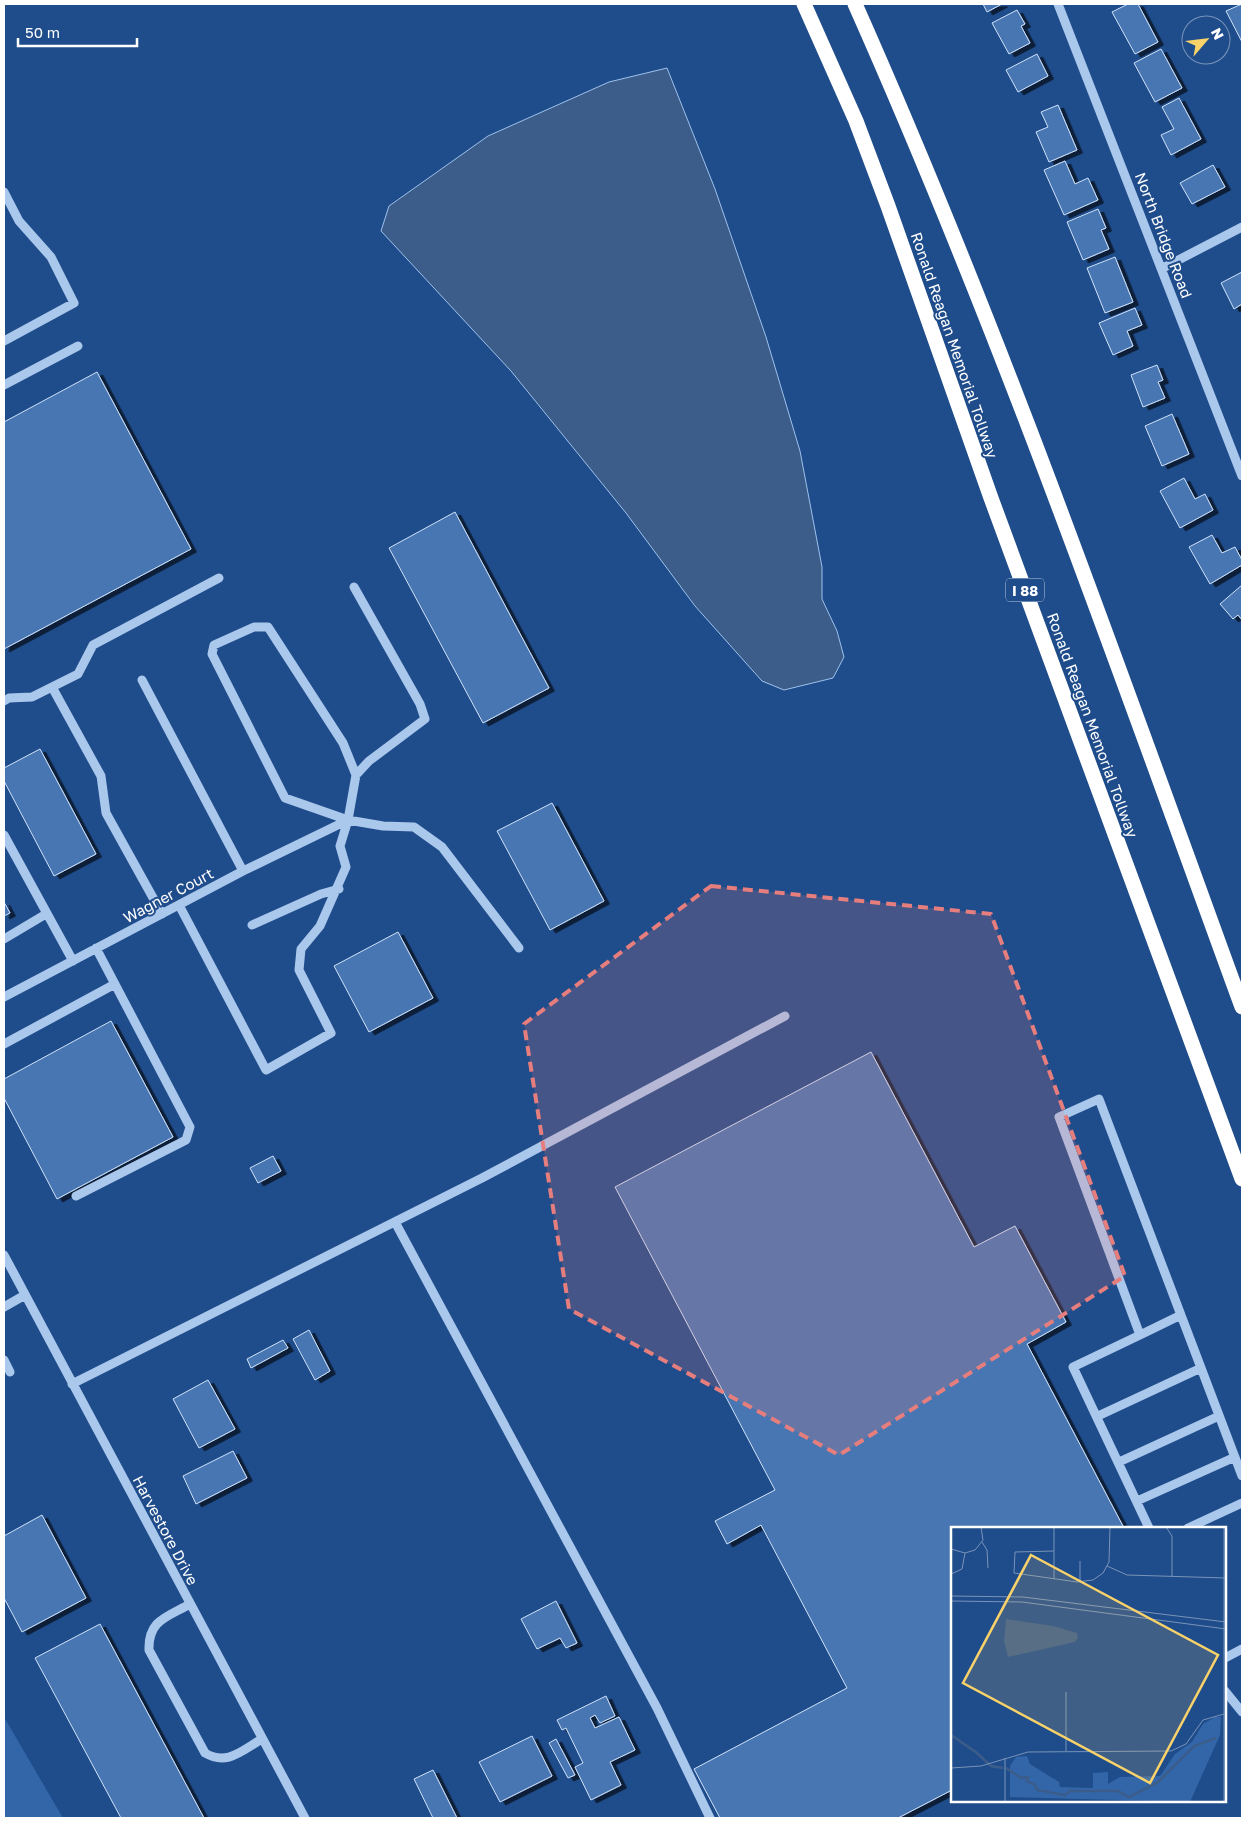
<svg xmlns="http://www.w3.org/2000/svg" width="1246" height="1822" viewBox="0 0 1246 1822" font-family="'Golos Text',sans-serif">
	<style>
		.green { fill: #3266a8 }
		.water { fill: #3c5d8a; stroke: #9ec2ed }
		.building { fill: #4776b2; stroke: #d0e2f9; filter: url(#shadow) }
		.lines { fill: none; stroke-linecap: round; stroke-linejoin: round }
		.minor { stroke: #aac7ec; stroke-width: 9 }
		.highway { stroke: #fff; stroke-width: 15 }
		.marked { fill: #e67e7e; fill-opacity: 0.2; stroke: #e67e7e; stroke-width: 4; stroke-dasharray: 10 6; stroke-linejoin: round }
		.labels { text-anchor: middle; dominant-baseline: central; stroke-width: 4; stroke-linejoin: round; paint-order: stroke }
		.shield { fill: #1f4c8b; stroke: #bcc9dc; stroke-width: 1 }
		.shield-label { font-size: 14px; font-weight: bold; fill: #fff }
		.street-label { font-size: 15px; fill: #fff; stroke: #1f4c8b }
		.inset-river { fill: none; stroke: #3c5d8a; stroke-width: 2.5 }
		.inset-road { fill: none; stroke: #7994b9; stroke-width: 1 }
		.view { fill: #fad26a; fill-opacity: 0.15; stroke: #fad26a; stroke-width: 2.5 }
		.inset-edge { fill: none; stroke: #fff; stroke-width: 2.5 }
	</style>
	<defs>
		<filter id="shadow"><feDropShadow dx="5.5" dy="3" stdDeviation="0" flood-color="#0009"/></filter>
	</defs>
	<rect width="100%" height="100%" fill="#1f4c8b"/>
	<path class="green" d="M4,1717L63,1818H4Z"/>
	<path class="water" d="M667,68L715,189L766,337L800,451L822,567V599L837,631L844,657L833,678L784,690L762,681L695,606L626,513L511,371L381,231L389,206L488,136L609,82Z"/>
	<path class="building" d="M983,4H1002L987,12Z
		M1128,4H1138L1158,42L1135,54L1112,12Z
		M1242,4V42L1226,11Z
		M1017,10L1025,24L1021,26L1030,43L1009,54L992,23Z
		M1161,49L1182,88L1155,102L1134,63Z
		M1037,54L1048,76L1018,92L1006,70Z
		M1179,98L1201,139L1171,155L1161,135L1174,129L1162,107Z
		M1058,105L1077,150L1049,162L1036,132L1048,127L1041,112Z
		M1065,161L1075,184L1088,178L1098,200L1064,215L1044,170Z
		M1213,165L1225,187L1192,204L1180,183Z
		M1098,209L1106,228L1101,230L1109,249L1083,260L1067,222Z
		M1115,257L1133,302L1105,313L1087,268Z
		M1242,272V304L1234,309L1221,283Z
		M1135,308L1142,325L1127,331L1133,346L1113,355L1099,323Z
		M1157,365L1163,380L1158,382L1165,398L1143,407L1131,375Z
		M97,372L191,549L4,649V422Z
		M1172,414L1189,454L1162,466L1145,426Z
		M1184,478L1195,499L1205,494L1213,510L1180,528L1160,491Z
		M455,512L549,688L483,723L389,548Z
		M1212,535L1222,553L1235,547L1242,560V565L1210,584L1189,547Z
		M1242,585V620L1238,615L1233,619L1220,604Z
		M40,749L96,854L54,876L4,781V768Z
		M552,803L604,901L550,930L497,831Z
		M4,902L10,913L4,916Z
		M398,932L433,998L369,1032L334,966Z
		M111,1021L173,1137L57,1199L4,1098V1079Z
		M871,1052L974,1247L1015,1226L1066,1322L1027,1344L1124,1528H952V1790L898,1818H720L694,1769L847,1688L761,1525L727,1544L715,1521L775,1490L615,1187Z
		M273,1156L281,1171L258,1183L250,1168Z
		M309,1330L330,1371L315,1380L293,1339Z
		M283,1340L288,1348L251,1368L247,1359Z
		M208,1380L235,1429L199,1448L173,1399Z
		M233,1451L247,1478L196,1504L183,1476Z
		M42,1515L86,1598L22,1632L4,1598V1536Z
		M556,1601L577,1643L566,1648L560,1638L537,1649L521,1619Z
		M100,1624L204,1818H121L35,1658Z
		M606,1696L615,1716L600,1723L595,1715L590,1718L595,1728L619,1717L635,1750L610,1762L621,1785L591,1800L575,1767L583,1763L566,1728L562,1730L557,1720Z
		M532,1736L552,1776L500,1802L479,1762Z
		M556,1739L575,1775L568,1778L549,1743Z
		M433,1770L457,1818H433L414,1779Z"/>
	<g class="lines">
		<path class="minor" d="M1058,4L1242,476
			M4,192L19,221L51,257L74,303L4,341
			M1163,268L1242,227
			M4,385L78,346
			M354,587L420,704L425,719L369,761L356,775
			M142,680L243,871
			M52,687L101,776L106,813L162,914
			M4,701L9,698L32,697L78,674L93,645L219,578
			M4,835L73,961
			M179,905L266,1070L331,1033L299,970L301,949L320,926L346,867L340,846L348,820L356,775L343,743L268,627H254L214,645L212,654L285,798L348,820L383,826L414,827L442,847L519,948
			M252,925L321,894L339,889
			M4,939L46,914
			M4,997L243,871L348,820
			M4,1044L115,984
			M76,1196L186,1140L190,1127L96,948
			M395,1222L657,1708L710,1818
			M4,1255L305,1818
			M4,1307L25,1295
			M1140,1335L1181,1315
			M4,1360L10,1372
			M72,1384L482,1178L785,1016
			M1098,1416L1201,1368
			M1119,1462L1219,1416
			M1137,1501L1235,1457
			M1149,1528L1073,1367L1140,1335L1059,1117L1099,1099L1242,1476
			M1188,1528L1242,1503
			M190,1604C167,1617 148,1620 149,1650L205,1753C227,1766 241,1751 262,1739
			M1225,1658L1242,1649
			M1225,1691L1242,1712"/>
		<path class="highway" d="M804,4L856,121L888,206L991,498L1242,1179
			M855,4C1001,332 1119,670 1242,1007"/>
	</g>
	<path class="marked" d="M711,886L991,914L1125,1276L839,1455L569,1309L524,1024Z"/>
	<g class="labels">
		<rect class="shield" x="1006" y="578.5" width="38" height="23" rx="4"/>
		<g class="shield-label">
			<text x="1025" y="590">I 88</text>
		</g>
		<g class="street-label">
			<text transform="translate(1164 235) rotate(69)">North Bridge Road</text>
			<text transform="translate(955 345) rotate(71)">Ronald Reagan Memorial Tollway</text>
			<text transform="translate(1093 725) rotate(70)">Ronald Reagan Memorial Tollway</text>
			<text transform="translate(168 895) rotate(-28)">Wagner Court</text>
			<text transform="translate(166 1530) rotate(62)">Harvestore Drive</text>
		</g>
	</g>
	<g transform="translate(951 1527)">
		<rect width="275" height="275" fill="#1f4c8b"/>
		<path d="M264,190H270L269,208L239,275L59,270V239L65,230L76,229L79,237L108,255L109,260L142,261V246L157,245V257L169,250L209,249L224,227L241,215L252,197Z" fill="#3266a8"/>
		<path d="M55,92L102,99L126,106L127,111L124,115L57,130L53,114Z" fill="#3c5d8a"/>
		<path class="inset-river" d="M0,208L26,226L40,239L52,241M55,241L70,251L77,250L76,254L84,258L86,263L114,268L119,264H167L178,270L207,255L243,219L265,211"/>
		<path class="inset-road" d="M103,0V52M215,0L221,9V50M31,15L36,23L37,41M0,22L14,26L24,23L32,13L30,0M103,24L64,25L63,46L126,55L142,53L152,46L158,35L159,0M129,34V55M156,39L176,48L275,51M0,47L11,42L14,26M0,69L72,70L275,95M0,74L71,75L275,102M115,224V165M54,231V275M0,241L30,239L77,225L220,224L235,217L252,193L273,187M273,275V0"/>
		<path class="view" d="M80,28L267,128L199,256L12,156Z"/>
		<rect width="275" height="275" class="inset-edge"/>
	</g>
	<rect width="1246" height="1822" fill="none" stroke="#ffffff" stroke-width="10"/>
	<g transform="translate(1206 40) rotate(62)"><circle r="24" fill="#1f4c8b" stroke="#7994b9"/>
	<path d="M0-4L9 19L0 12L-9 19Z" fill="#fad26a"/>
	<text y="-8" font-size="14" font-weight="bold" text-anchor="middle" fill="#ffffff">N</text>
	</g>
	<path d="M18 38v8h119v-8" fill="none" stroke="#ffffff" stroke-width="2.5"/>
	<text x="25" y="38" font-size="15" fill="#ffffff" stroke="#1f4c8b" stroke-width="4" paint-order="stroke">50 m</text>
</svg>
